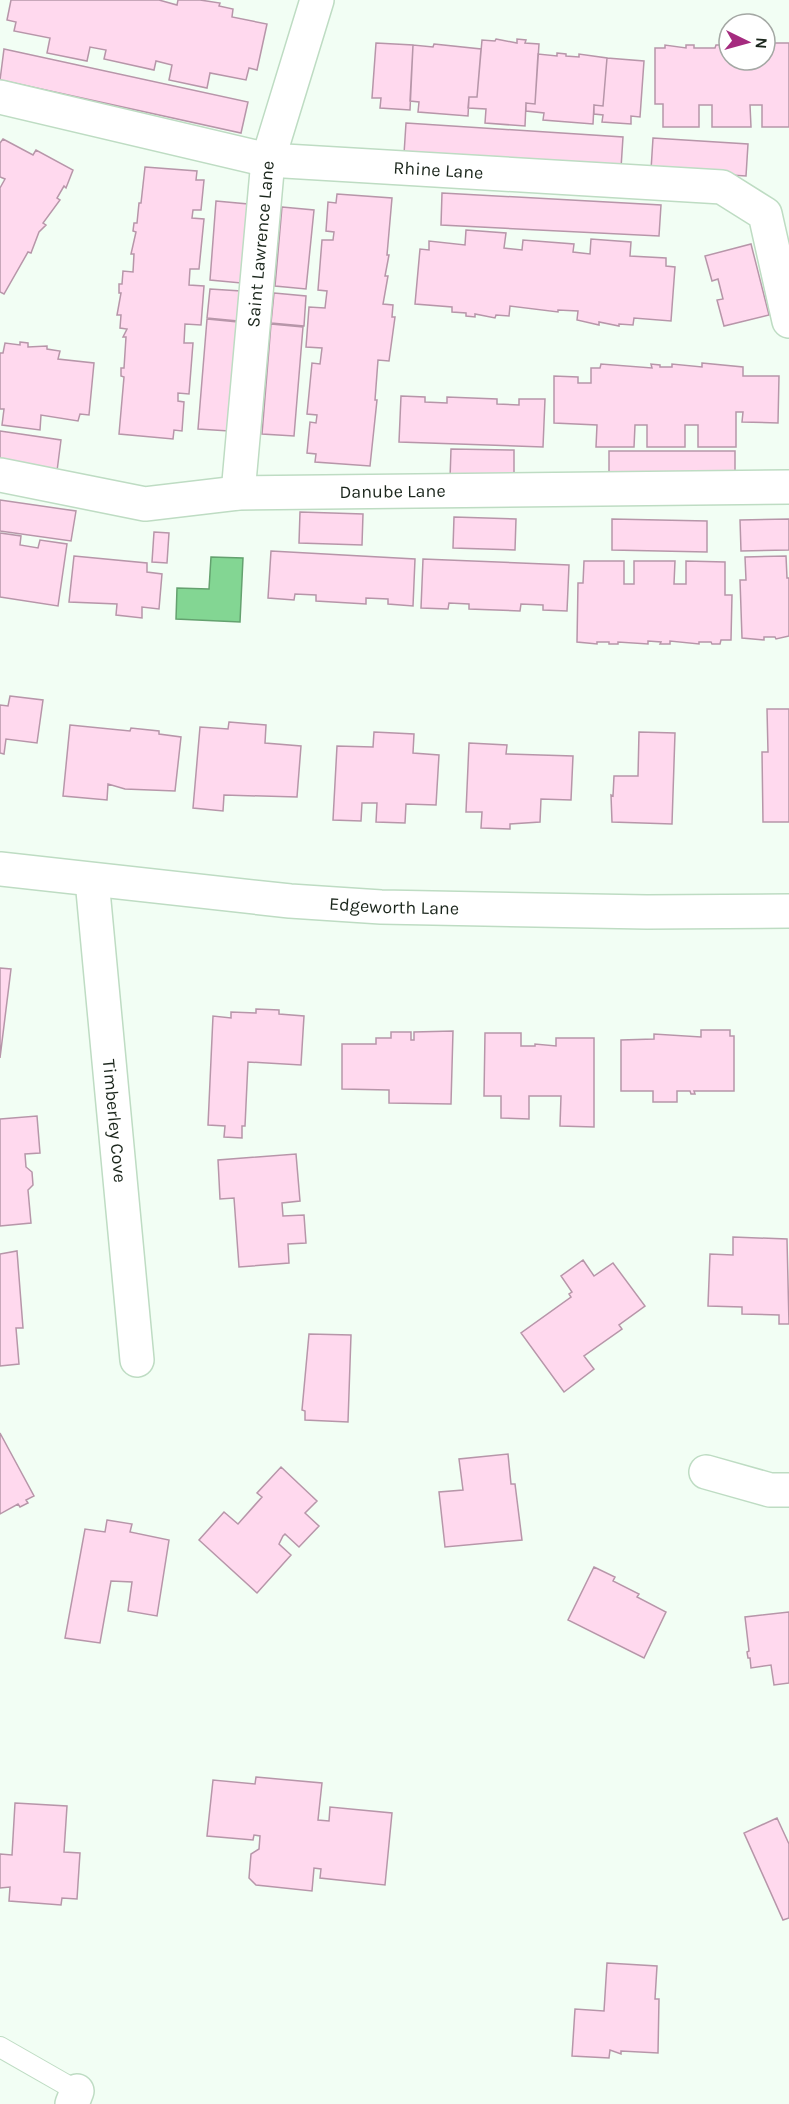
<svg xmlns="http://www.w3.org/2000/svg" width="789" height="2104" viewBox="0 0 789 2104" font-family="Karla,sans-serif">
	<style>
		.water { fill: #83d693; stroke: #64a16f; stroke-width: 1.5 }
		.building { fill: #ffd9ee; stroke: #b796a9; stroke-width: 1.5 }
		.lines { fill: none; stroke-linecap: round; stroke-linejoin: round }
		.lane-casing { stroke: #bedcc3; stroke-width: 22 }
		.street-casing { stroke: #bedcc3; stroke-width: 36 }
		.lane { stroke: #fff; stroke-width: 20 }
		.street { stroke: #fff; stroke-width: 33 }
		.labels { text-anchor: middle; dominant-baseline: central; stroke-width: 6; stroke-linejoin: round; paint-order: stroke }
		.street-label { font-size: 18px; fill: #1b261c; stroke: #fff }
	</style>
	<rect width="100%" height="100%" fill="#f2fef4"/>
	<path class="water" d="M211,557L243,558L240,622L176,619L177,588L209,589Z"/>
	<path class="building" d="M11,0H159L177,5L178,0H200L220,3L219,6L233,9L232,17L267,24L257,70L249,68L246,80L210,73L207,88L169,80L172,65L156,61L154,70L104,59L106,50L90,47L87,61L47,53L50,38L14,31L16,22L7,20Z
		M496,39L517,43V39L526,40L525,43L539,44L535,104L526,103L525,126L485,123L486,109L468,108L469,97H477L482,40L495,41Z
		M376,43L413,45L410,110L380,108L381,98H372Z
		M766,43H789V127H762V105H750L751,127H712V105H699V127H663V104H655V48H665V45L686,48V45H694V48H715L716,45H724V47H729V60H765Z
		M434,44L481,49L477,97H469L468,116L418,112L419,102L410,101L413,45L433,47Z
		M4,49L248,102L241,133L0,80Z
		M557,53L566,54V56L579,57V54L607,58L603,106L594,105L593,124L543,120L544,113L526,111V103L535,104L538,54L557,56Z
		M607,58L644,61L640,117L631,116V124L602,122L603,115L594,114V105L603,106Z
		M406,123L623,137L621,168L404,154Z
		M653,138L748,144L746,176L651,170Z
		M3,139L33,155L36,150L73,170L66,188L64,186L57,198L60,200L43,223L46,225L39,232L31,253L28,252L4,294L0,292V188L5,179L0,177V143Z
		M145,167L197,171L196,180H204L201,210H193L192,218L204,219L199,269H190L189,285L204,286L201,325L185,324L184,343H193L189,394L178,393V401L184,402L182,431L174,430L173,439L119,434L124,377L121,376V368H124L126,337H123L127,329L120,328L121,315H117L121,293H119V284H122L123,271L133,272L134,254H131L136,232L133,231L134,223H137L139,203H141Z
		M442,193L661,205L659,236L441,225Z
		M337,194L392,198L387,255H389L385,276H388L383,304L393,305L392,317H395L389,361L378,360L375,400H377L370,466L315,462L316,454L307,453L310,422L316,423L317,415L307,414L312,363L320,364L322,348L306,347L309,307L325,308L327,291L318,290L322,240H333L334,232L326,231L328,202L336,203Z
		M216,201L248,204L241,283L210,280Z
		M282,207L314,210L306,289L275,286Z
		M466,230L506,233L504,248L522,250L523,240L574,244L573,252L590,254L591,239L631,242L630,256L666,258V266L675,267L671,321L634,318L633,325L619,324V326L599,322V325L577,320L578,311L558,310V312L510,306L509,316L496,315L495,318L475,314V317L466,316V313L452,312V307L415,304L420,249L429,250V241L465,245Z
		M751,244L769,315L724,326L717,300L723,299L718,279L712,281L705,256Z
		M210,289L241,291L238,321L207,318Z
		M274,293L306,296L304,326L271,323Z
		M207,319L238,322L229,431L198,429Z
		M271,324L303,327L294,436L262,434Z
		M20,342L28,343V347L47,346V349L60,351L58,359L94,363L89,415L80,414L78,421L41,415L40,430L2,425L4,409H0V353H3L5,343L20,345Z
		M702,363L743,367V376H779L778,423L742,422L743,412H736V447H698V425H685V447H647V425H635L634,447H596L597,425L554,423V376L578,377V383H591V368H600L601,364L652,368L651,364L660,365V367H672V364L702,367Z
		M401,396L425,397V402L447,403V397L497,399V404L519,405V399H545L543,447L399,442Z
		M0,431L61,440L57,471L0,463Z
		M451,449L514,450V481L450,479Z
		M609,451H735V482H609Z
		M0,500L76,511L71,541L0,531Z
		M300,512L363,514L362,545L299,543Z
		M454,517L516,519L515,550L453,548Z
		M612,519L707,521V552L612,550Z
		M789,519V550L741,551L740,520Z
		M154,532L169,533L167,563L152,562Z
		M0,533L21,536L20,545L38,548L40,540L67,544L58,606L0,597Z
		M271,551L415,559L413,606L388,604V599L366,598V604L316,601V595L295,594L294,600L268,598Z
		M74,556L147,563V572L162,574L159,609L142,607V618L116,615L117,604L69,602Z
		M786,556L787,578H789V636L776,639L775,637H764V640L742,638L740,580H746L745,557Z
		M423,559L569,565L567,611L543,610V605L521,604L520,611L469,609V604L449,603L448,609L421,608Z
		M584,561H624V584H634V561H675L674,584H686V561L725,562V595H732L731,640H721L720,644H712L711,642H699V644L670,641V644H660L661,642L648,641V644L618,642V644H609V642H597V644L577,642L578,583H583Z
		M10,696L43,700L37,743L6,739L4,754L0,753V705L8,706Z
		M767,709H789V822H763L762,752H768Z
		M229,722L266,725L265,743L301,746L297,797L224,795L223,811L193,808L200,727L228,729Z
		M70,725L130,731L131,728L159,731V734L181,737L175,791L125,789L108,784L107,800L63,796Z
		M374,732L414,734L413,753L439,755L436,805L406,804L405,823L376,822L377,803H362L361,821L333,820L337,746L373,747Z
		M639,732L675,733L672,824L612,822L611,795L613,796L614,776H638Z
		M469,743L507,745L506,754L573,756L571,800L541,799L540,822L510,824V829L481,828L482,812H466Z
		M0,968L11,969L0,1058Z
		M256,1009L279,1010V1014L304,1016L301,1065L248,1062L245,1126H242V1138L224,1137L225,1126L208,1125L213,1016L231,1018V1012L256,1013Z
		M701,1030H730V1036H734V1091H694L695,1094H691L690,1091H677V1102H653V1091H621V1040L654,1039V1034L701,1037Z
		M453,1031L451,1104L389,1103V1090L342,1089V1044H376V1038H391V1032H411V1040H414V1032Z
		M485,1033H521V1046H535V1044L556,1046V1038H594V1127L560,1126L561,1096H529V1119L501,1118V1096H484Z
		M37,1116L40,1153L25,1154L26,1167L32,1172L33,1185L28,1190L31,1223L0,1226V1119Z
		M296,1154L300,1201L282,1203L283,1216L304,1215L306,1243L288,1244L289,1263L239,1267L234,1198L220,1199L218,1160Z
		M733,1237L787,1239L789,1324H779V1315L742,1314V1307L708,1306L710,1254L733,1255Z
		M17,1251L23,1328H16L19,1364L0,1366V1254Z
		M583,1260L594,1276L613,1263L645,1306L619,1325L622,1329L584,1356L594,1369L564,1392L521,1333L571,1297L569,1294L572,1292L561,1276Z
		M309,1334L351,1335L348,1422L305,1420V1411L302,1410Z
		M0,1433L34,1496L26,1500L28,1503L20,1507L18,1504L0,1514Z
		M508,1454L511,1484H515L522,1540L445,1547L439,1492L463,1490L459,1459Z
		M281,1467L317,1501L305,1513L319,1526L299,1547L285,1534L283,1536L279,1544L291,1555L257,1593L199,1540L224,1512L238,1524L262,1497L257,1493Z
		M107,1520L132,1524L130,1532L169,1540L157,1616L128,1611L132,1582L111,1581L100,1643L65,1638L85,1529L105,1532Z
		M594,1567L615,1577L613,1581L639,1594L637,1597L666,1612L644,1658L568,1620Z
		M789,1612V1683L774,1685L771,1665L751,1668L750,1658H748L747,1652L749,1651L745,1617Z
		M256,1777L322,1783L318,1820L329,1821L330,1807L392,1813L385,1885L320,1878L321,1869L314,1868L312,1891L256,1885L249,1878L251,1854L259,1849L260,1836L254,1835L253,1840L207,1836L213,1780L255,1784Z
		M15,1803L67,1806L64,1852L80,1853L77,1899L62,1898L61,1905L9,1901L10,1887L0,1888V1854L12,1855Z
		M777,1818L789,1844V1918L783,1920L744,1833Z
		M607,1963L657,1966L655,1999H659L658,2053L621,2051V2054L610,2050L609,2058L572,2056L575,2009L604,2011Z"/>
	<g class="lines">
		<defs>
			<path id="lane" d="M0,2047L77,2091"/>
			<g id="street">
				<path id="s1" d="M0,97L268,160L722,187L765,214L789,321"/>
				<path id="s2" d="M0,475L145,504L238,493L789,487"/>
				<path id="s3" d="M238,493L268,160L317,0"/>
				<path id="s4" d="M0,869L290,901L381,907L647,912L789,911"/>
				<path id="s5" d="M92,880L137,1360"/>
				<path d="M706,1472L770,1490H789"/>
				<path d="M72,2104L77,2091"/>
			</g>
		</defs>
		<use href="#lane" class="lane-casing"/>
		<use href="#street" class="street-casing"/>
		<use href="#lane" class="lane"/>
		<use href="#street" class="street"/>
	</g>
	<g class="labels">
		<g class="street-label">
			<text stroke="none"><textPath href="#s1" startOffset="446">Rhine Lane</textPath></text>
			<text stroke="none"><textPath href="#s3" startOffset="250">Saint Lawrence Lane</textPath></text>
			<text stroke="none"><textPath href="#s2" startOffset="396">Danube Lane</textPath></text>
			<text stroke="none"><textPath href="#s4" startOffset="396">Edgeworth Lane</textPath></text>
			<text stroke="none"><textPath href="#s5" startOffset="242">Timberley Cove</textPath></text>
		</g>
	</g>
	<g transform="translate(747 42) rotate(95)"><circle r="28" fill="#ffffff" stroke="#a4a8a4" stroke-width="1.5"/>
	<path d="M0-4.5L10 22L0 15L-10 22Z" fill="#a52b7f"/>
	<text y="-9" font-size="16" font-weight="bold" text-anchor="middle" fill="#1b261c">N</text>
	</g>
</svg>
